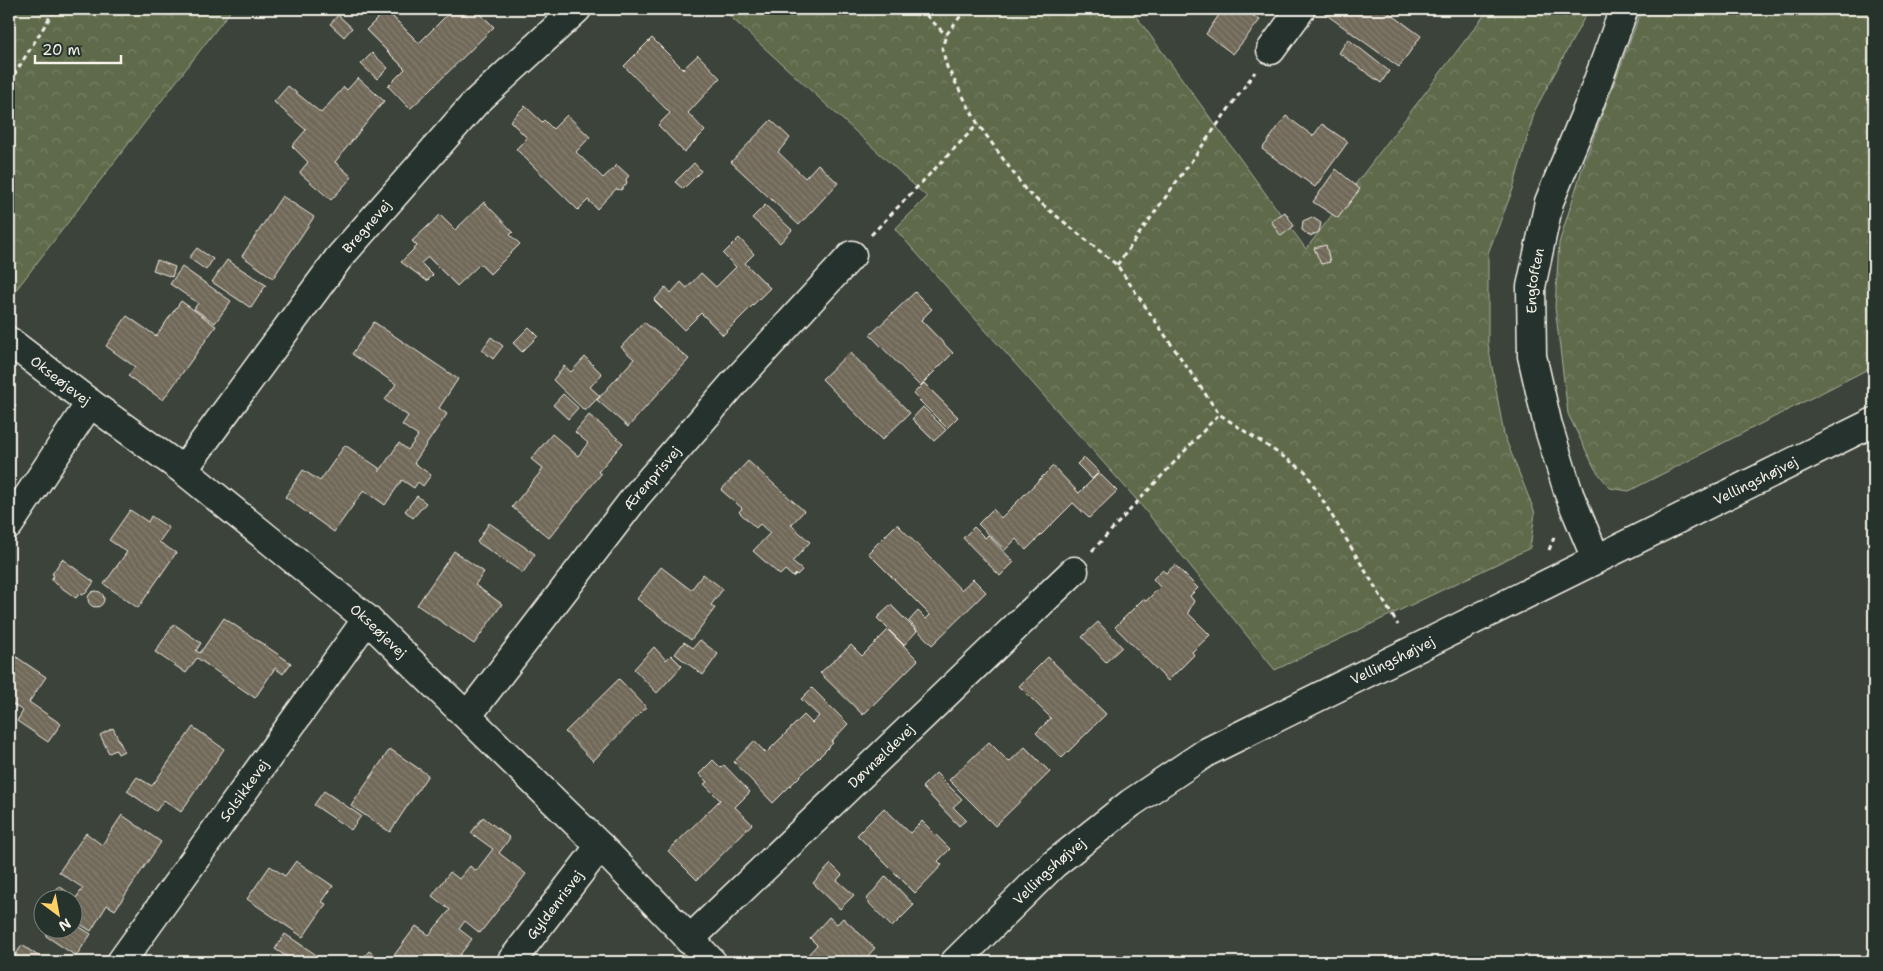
<svg xmlns="http://www.w3.org/2000/svg" width="1883" height="971" viewBox="0 0 1883 971" font-family="'Shantell Sans',sans-serif">
	<style>
		.forest { fill: url(#forest-crowns); stroke: #a9ae9a }
		.building { fill: url(#building-back-hatch); stroke: #f4f1e8 }
		.lines { fill: none; stroke-linecap: round; stroke-linejoin: round }
		.minor-casing { stroke: #f4f1e8; stroke-width: 31 }
		.path { stroke: #f4f1e8; stroke-width: 3; stroke-dasharray: 5 4; stroke-linecap: butt }
		.minor { stroke: #26332d; stroke-width: 28 }
		.labels { text-anchor: middle; dominant-baseline: central; stroke-width: 4; stroke-linejoin: round; paint-order: stroke }
		.street-label { font-size: 14px; fill: #f4f1e8; stroke: #26332d }
	</style>
	<defs>
		<pattern id="forest-crowns" width="20" height="18" patternUnits="userSpaceOnUse" patternTransform="scale(1.25)"><rect width="20" height="18" fill="#5e6a4c"/><path d="M2 6a3 3 0 1 1 6 0M12 15a3 3 0 1 1 6 0" fill="none" stroke="#768066"/></pattern>
		<pattern id="building-back-hatch" width="6" height="6" patternUnits="userSpaceOnUse" patternTransform="scale(1.25)"><rect width="6" height="6" fill="#706858"/><path d="M-1 5l2 2M0 0l6 6M5-1l2 2" fill="none" stroke="#857e70"/></pattern>
	</defs>
	<rect width="100%" height="100%" fill="#3c433a"/>
	<filter id="ink" filterUnits="userSpaceOnUse"><feTurbulence type="fractalNoise" baseFrequency=".02" numOctaves="2"/><feDisplacementMap in="SourceGraphic" scale="10" xChannelSelector="R" yChannelSelector="G"/><feConvolveMatrix kernelMatrix="1 2 1 2 8 2 1 2 1" color-interpolation-filters="sRGB"/></filter>
	<g filter="url(#ink)">
		<path class="forest" d="M9,9H232L9,299Z
			M722,9H1131L1306,249L1489,9H1589L1535,110L1513,189L1488,253V344L1504,435L1535,513L1530,548L1275,670L1136,499L895,229L927,197Z
			M1642,9H1874V366L1629,491L1610,488L1595,469L1568,414L1555,307L1559,243L1584,163Z"/>
		<path class="building" d="M453,9H476L494,27L430,90L411,108L408,107L388,86L405,69L366,30L386,10L419,43Z
			M1223,9H1243L1260,20L1233,54L1206,34Z
			M1254,9H1270L1264,16Z
			M1326,9H1384L1421,36L1399,67L1324,13Z
			M338,15L352,28L344,37L330,24Z
			M652,38L683,69L698,55L720,78L688,113L705,131L684,152L658,125L670,113L624,66Z
			M1348,39L1389,71L1381,83L1339,53Z
			M372,53L388,68L377,79L361,64Z
			M358,78L384,101L335,162L352,177L331,200L301,174L300,172L308,162L292,146L306,130L274,102L288,86L321,113L344,87L347,90Z
			M525,106L542,122L544,120L553,129L567,115L590,137L576,152L603,178L617,165L629,176L626,179L627,183L621,190L616,189L597,209L588,200L578,210L516,149L527,138L510,121Z
			M1286,116L1313,136L1322,124L1348,142L1315,187L1262,149Z
			M771,120L790,138L778,152L805,178L818,164L838,183L799,225L731,162Z
			M694,163L701,171L683,189L675,182Z
			M1336,169L1360,189L1338,218L1313,202Z
			M282,196L314,217L273,278L242,256Z
			M484,202L513,232L510,235L520,244L490,274L480,264L457,286L428,257L421,263L433,275L427,281L401,262L417,246L412,241L440,215L455,230Z
			M765,205L792,230L780,243L752,218Z
			M1285,212L1294,226L1281,236L1271,221Z
			M1312,217L1321,223L1319,232L1310,236L1302,230L1303,221Z
			M739,238L754,254L745,263L770,288L723,335L701,313L684,330L654,300L666,287L671,293L681,282L687,288L701,273L716,287L736,267L723,254Z
			M1326,245L1330,262L1321,264L1314,248Z
			M197,248L213,259L206,270L189,258Z
			M157,260L175,267L172,277L153,270Z
			M227,260L266,285L251,308L212,282Z
			M182,267L231,301L215,323L194,309L198,303L170,284Z
			M915,292L932,309L921,320L953,353L920,386L870,335Z
			M181,301L216,326L163,400L128,376L135,367L106,346L127,316L156,336Z
			M374,322L458,379L439,408L447,414L414,463L431,475L423,486L418,482L414,488L402,480L385,505L364,490L334,532L285,497L303,470L320,481L345,445L379,468V472L399,443L408,450L418,436L402,425L408,416L385,400L396,384L352,354Z
			M644,322L689,359L628,427L597,400L634,359L621,347Z
			M529,327L538,336L522,352L513,343Z
			M491,337L503,346L493,359L482,350Z
			M850,352L910,413L882,440L822,379Z
			M585,357L602,374L590,387L600,396L585,411L553,380L564,366L571,372Z
			M924,383L958,417L947,428L913,394Z
			M563,394L578,408L568,419L553,405Z
			M9,401L16,405L9,415Z
			M923,407L946,430L934,441L912,419Z
			M589,415L623,443L598,472L601,474L549,538L512,507L543,469L531,459L552,434L578,456L588,443L575,432Z
			M1084,457L1099,472L1092,479L1077,464Z
			M748,461L804,511L791,525L810,542L792,562L802,570L797,575L796,574L793,577L785,570L780,575L753,551L770,533L760,524L756,528L739,512L742,508L721,490Z
			M1053,466L1079,493L1099,473L1117,491L1089,518L1073,503L1026,550L1016,539L1005,550L978,524L993,509L1001,518Z
			M417,496L426,503L413,518L405,511Z
			M130,510L148,522L151,516L169,528L159,542L176,553L138,608L104,584L127,552L109,540Z
			M489,523L535,554L523,573L477,542Z
			M897,524L961,590L973,579L986,592L932,645L909,621L918,611L926,619L930,615L868,553Z
			M974,527L985,538L988,535L1014,562L1000,576L963,538Z
			M454,551L484,572L475,585L502,604L474,644L417,605Z
			M62,559L94,582L86,593L82,595L80,593L76,598L51,580L54,575L52,574Z
			M1175,565L1198,588L1190,596L1194,601L1188,613L1210,635L1192,652L1194,655L1168,681L1115,627L1143,599L1146,601L1160,587L1153,579L1162,570L1166,573Z
			M661,567L691,590L703,574L723,589L711,605L715,608L691,640L637,599Z
			M88 599a8 8 0 1 1 16 0a8 8 0 1 1-16 0Z
			M891,605L917,631L904,645L877,618Z
			M224,618L291,663L283,674L275,668L255,698L197,658L186,673L155,652L174,624L201,643L196,651L200,653Z
			M1098,622L1122,647L1106,662L1082,637Z
			M888,630L918,660L863,715L820,673L851,645L862,656Z
			M700,640L718,654L703,675L675,654L684,642L693,648Z
			M654,647L666,660L671,655L682,666L657,693L634,669Z
			M9,652L46,677L29,702L61,724L48,742L17,721L23,711L9,702Z
			M1048,657L1106,714L1062,758L1036,733L1051,718L1019,686Z
			M619,679L646,707L593,761L565,732Z
			M812,688L848,724L831,742L833,743L773,803L734,762L754,741L766,753L804,715L812,723L819,716L801,699Z
			M193,727L224,749L181,812L164,800L156,811L127,791L137,777L152,786Z
			M113,728L124,751L118,754L116,750L109,753L100,735Z
			M989,742L1009,762L1025,747L1050,772L995,826L949,780Z
			M390,749L428,775L390,832L351,806Z
			M713,760L721,768L724,765L750,792L735,807L752,824L697,880L668,851L720,800L704,784L707,782L699,774Z
			M936,773L962,799L953,807L966,820L959,826L922,787Z
			M324,791L361,816L351,830L314,805Z
			M884,808L910,833L922,821L950,849L938,861L942,865L915,893L857,835Z
			M122,815L161,842L115,910L107,905L91,931L72,919V898H50L59,886L76,898L83,888L59,872L86,833L102,845Z
			M483,817L510,838L499,853L526,874L480,933L465,921L459,929L472,939L456,960L447,953L440,962H389L416,926L429,935L450,910L432,896L450,872L459,879L470,866L476,871L493,849L471,833Z
			M296,861L333,886L322,902L326,904L303,937L247,899L270,866L285,876Z
			M831,864L842,875L837,880L854,895L840,909L813,883Z
			M886,876L914,905L892,927L866,900Z
			M829,917L837,924L843,918L875,948L862,962H801L817,945L810,938Z
			M72,922L91,934L76,956L46,936L50,928H72Z
			M285,934L315,954L309,962H295L275,949Z
			M22,945L47,962H11Z
			M369,951L384,962H360Z"/>
		<g class="lines">
			<defs>
				<g id="minor">
					<path d="M1271,50L1301,9"/>
					<path id="s1" d="M9,341L90,403L183,470L367,619L600,846L712,962"/>
					<path id="s2" d="M183,470L338,259L475,103L577,9"/>
					<path d="M9,525L90,403"/>
					<path id="s3" d="M1596,559L1569,494L1548,426L1532,356L1531,287L1549,202L1589,105L1624,9"/>
					<path id="s4" d="M468,715L637,495L735,382L852,255"/>
					<path id="s5" d="M689,940L1074,571"/>
					<path id="s6" d="M121,962L367,619"/>
					<path id="s7" d="M511,962L600,846"/>
					<path id="s8" d="M955,962L1054,864L1131,803L1207,752L1874,422"/>
				</g>
			</defs>
			<use href="#minor" class="minor-casing"/>
			<path class="path" d="M920,9L946,35
				M966,9L946,35L942,48L947,67L978,124L1027,192L1117,265L1219,414L1305,471L1398,625
				M9,83L55,9
				M871,235L978,124
				M1117,265L1255,72
				M1549,550L1555,535
				M1092,551L1219,414"/>
			<use href="#minor" class="minor"/>
		</g>
	</g>
	<g class="labels">
		<g class="street-label">
			<text stroke="none"><textPath href="#s2" startOffset="305">Bregnevej</textPath></text>
			<text stroke="none"><textPath href="#s3" startOffset="289">Engtoften</textPath></text>
			<text stroke="none"><textPath href="#s1" startOffset="65">Okseøjevej</textPath></text>
			<text stroke="none"><textPath href="#s4" startOffset="300">Ærenprisvej</textPath></text>
			<text stroke="none"><textPath href="#s8" startOffset="941">Vellingshøjvej</textPath></text>
			<text stroke="none"><textPath href="#s1" startOffset="470">Okseøjevej</textPath></text>
			<text stroke="none"><textPath href="#s8" startOffset="536">Vellingshøjvej</textPath></text>
			<text stroke="none"><textPath href="#s5" startOffset="266">Døvnældevej</textPath></text>
			<text stroke="none"><textPath href="#s6" startOffset="211">Solsikkevej</textPath></text>
			<text stroke="none"><textPath href="#s8" startOffset="131">Vellingshøjvej</textPath></text>
			<text stroke="none"><textPath href="#s7" startOffset="72">Gyldenrisvej</textPath></text>
		</g>
	</g>
	<rect width="1883" height="971" fill="none" stroke="#26332d" stroke-width="30"/>
	<rect x="15" y="15" width="1853" height="941" fill="none" stroke="#f4f1e8" stroke-width="2" filter="url(#ink)"/>
	<g transform="translate(58 914) rotate(148)"><circle r="24" fill="#26332d" stroke="#787f78"/>
	<path d="M0-4L9 19L0 12L-9 19Z" fill="#ffd166"/>
	<text y="-8" font-size="14" font-weight="bold" text-anchor="middle" fill="#f4f1e8">N</text>
	</g>
	<path d="M35 55v8h86v-8" fill="none" stroke="#f4f1e8" stroke-width="2.5"/>
	<text x="42" y="55" font-size="15" fill="#f4f1e8" stroke="#26332d" stroke-width="4" paint-order="stroke">20 m</text>
</svg>
